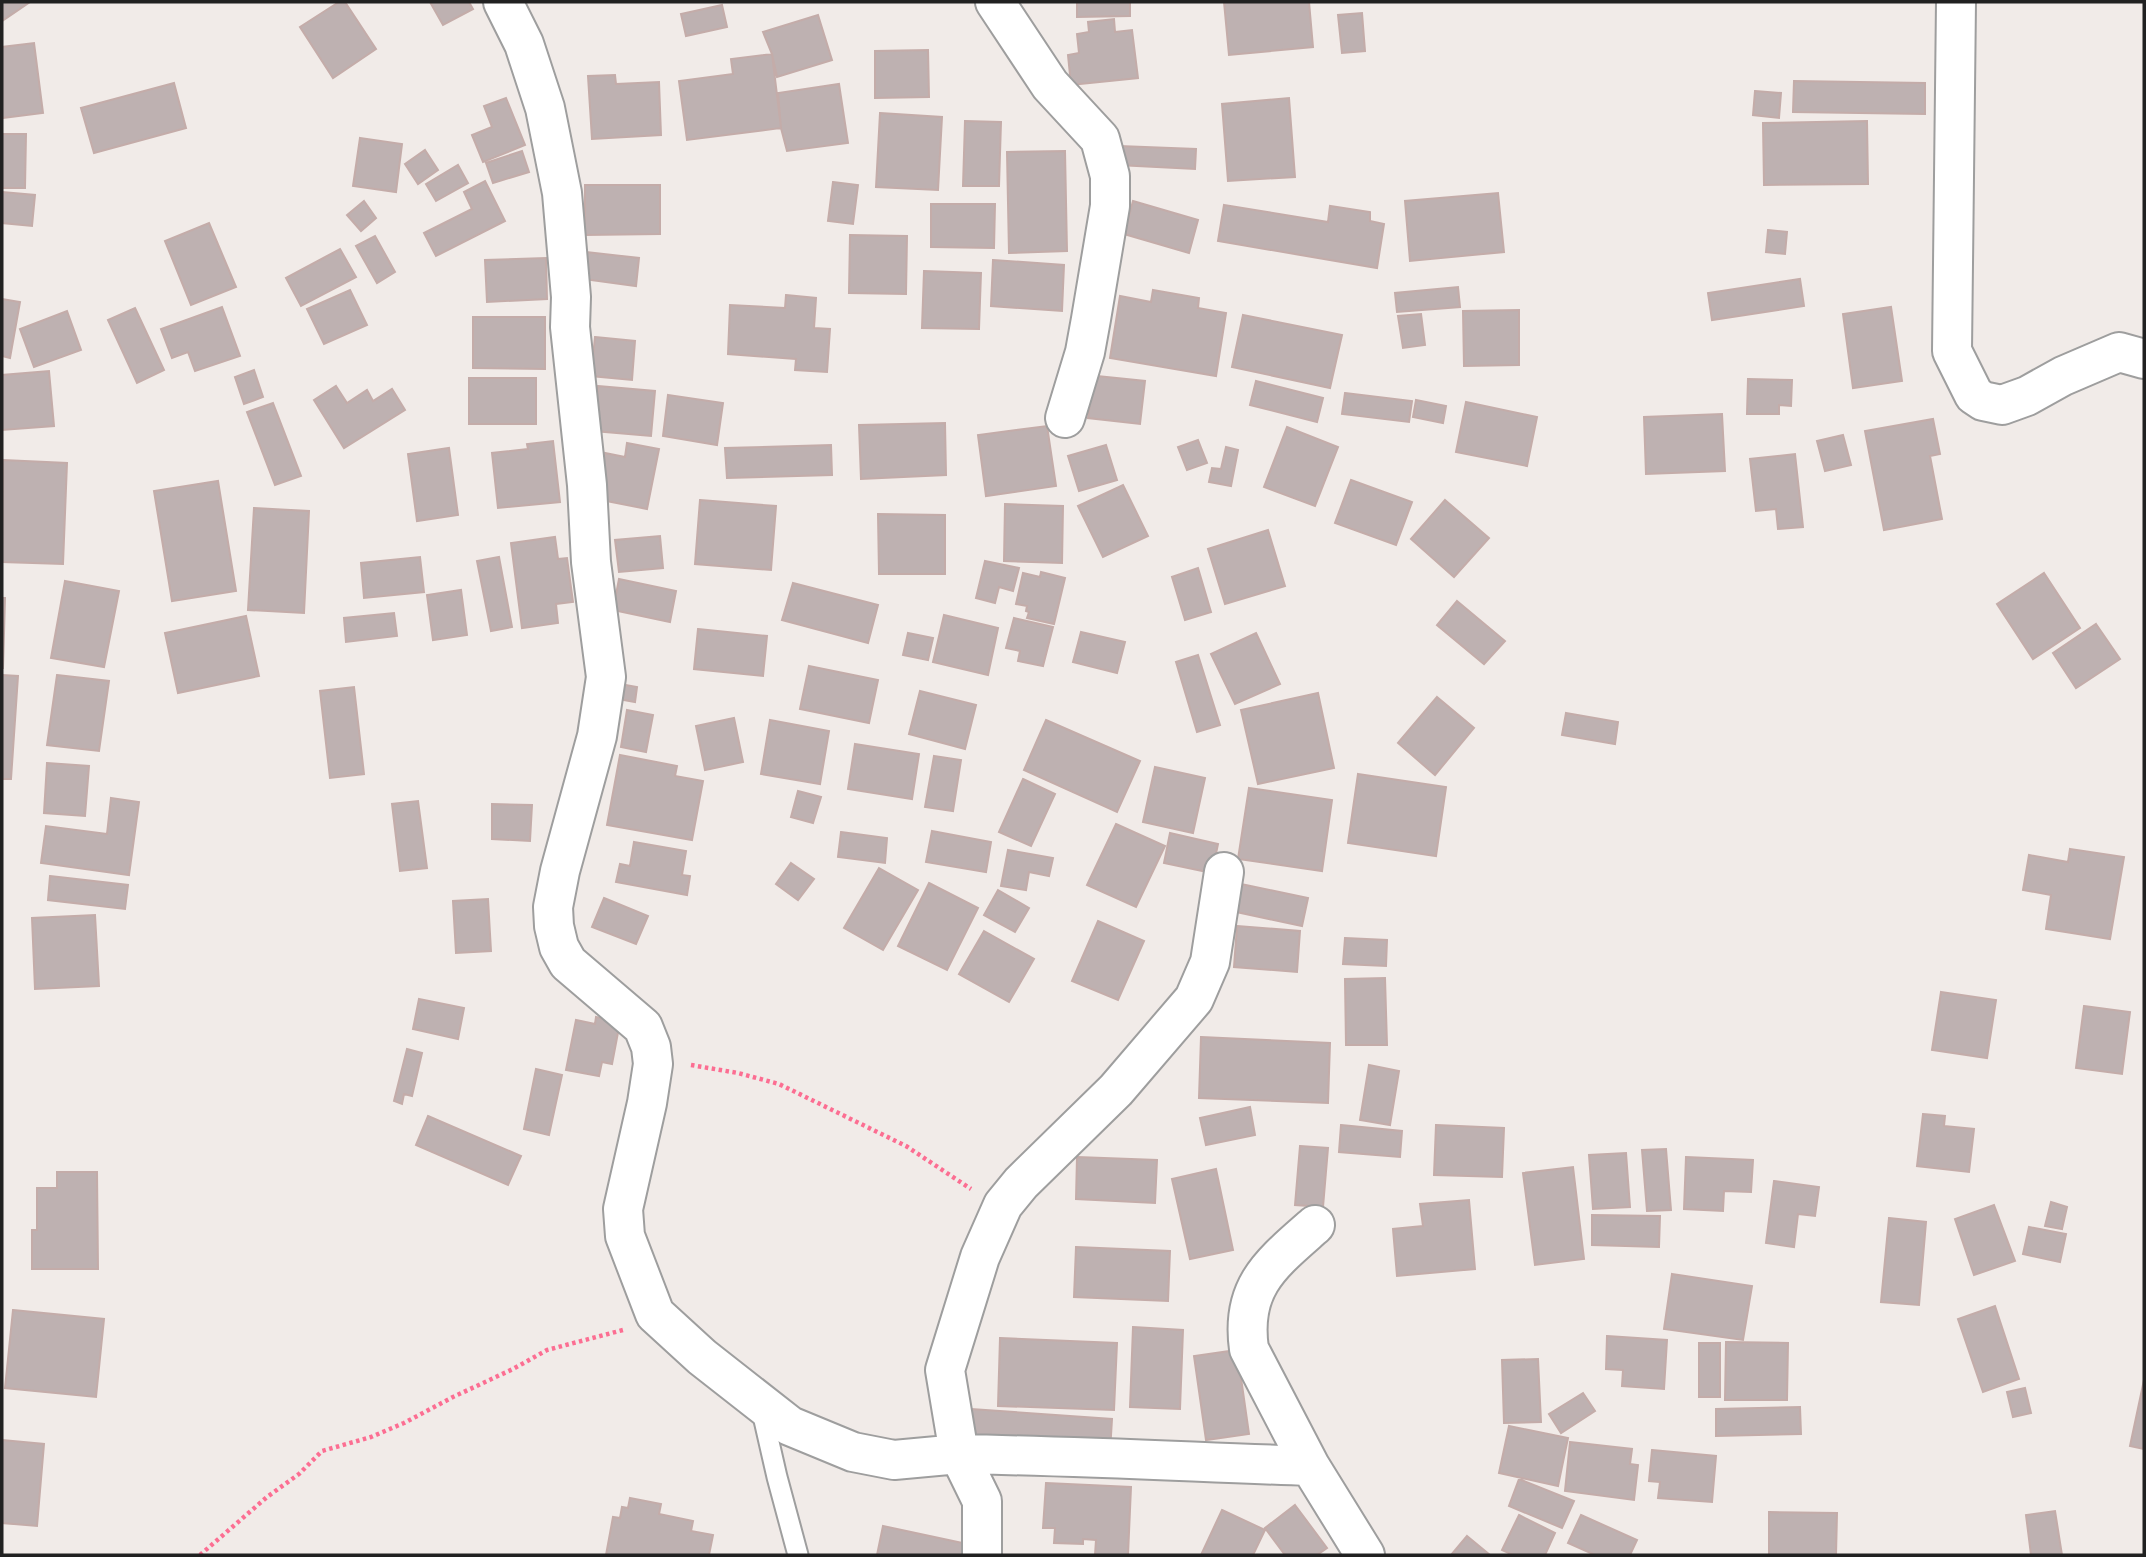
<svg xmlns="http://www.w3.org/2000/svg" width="2146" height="1557" viewBox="0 0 2146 1557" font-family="'Golos Text',sans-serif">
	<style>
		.building { fill: #beb1b1; stroke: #c4aca9; stroke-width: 2 }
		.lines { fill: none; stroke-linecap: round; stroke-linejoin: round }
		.service-casing { stroke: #9e9e9e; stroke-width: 23 }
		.minor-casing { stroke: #9e9e9e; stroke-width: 42 }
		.path { stroke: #fc6e92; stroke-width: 4.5; stroke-dasharray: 3.5 3.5; stroke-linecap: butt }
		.service { stroke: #fff; stroke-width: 19 }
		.minor { stroke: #fff; stroke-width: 38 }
	</style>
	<rect width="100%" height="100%" fill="#f1ebe8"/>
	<path class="building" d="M2,2H30L2,21Z
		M339,2H345L376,49L333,78L300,27Z
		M430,2H469L473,9L443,25Z
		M1077,2H1130V16L1077,17Z
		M1224,2H1309L1313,47L1229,55Z
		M722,5L727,27L686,36L681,14Z
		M1362,13L1365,51L1342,53L1338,15Z
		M818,15L832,60L777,77L772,54L763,32Z
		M1114,19L1115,32L1132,30L1138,78L1071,85L1068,55L1079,53L1077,34L1089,32L1088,22Z
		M34,43L43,113L2,118V47Z
		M928,50L929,97L875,98V51Z
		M772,54L781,128L687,140L679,81L733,74L731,59Z
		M615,75L616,84L659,82L661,135L592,139L588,76Z
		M1794,81L1925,83V114L1793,112Z
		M174,83L186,128L94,153L81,108Z
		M839,84L848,143L787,151L781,128L778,93Z
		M1755,91L1781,93L1779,118L1753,115Z
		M506,98L525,145L483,162L472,135L492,127L484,106Z
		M1289,98L1295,177L1228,181L1222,104Z
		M880,113L942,117L938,190L876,187Z
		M965,121L1001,122L999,186H963Z
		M1867,121L1868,184L1764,185L1763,123Z
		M2,134H26L25,188H2Z
		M360,138L402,144L396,192L353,186Z
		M1119,146L1196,149L1195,169L1118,165Z
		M425,150L438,170L418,184L405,164Z
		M522,151L529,172L493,183L486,163Z
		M1065,151L1067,251L1009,253L1007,152Z
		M458,165L468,183L436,201L426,184Z
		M485,181L505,221L436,256L424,233L472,209L464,192Z
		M833,182L858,185L853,224L828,221Z
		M585,185H660V234L585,235Z
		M2,192L35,195L32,226L2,223Z
		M1498,193L1504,252L1410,261L1405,201Z
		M364,201L376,218L361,231L347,215Z
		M1133,201L1198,220L1189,253L1124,234Z
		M931,204H995L994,248L931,247Z
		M1224,205L1328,222L1330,206L1370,212V221L1384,224L1377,268L1218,241Z
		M209,223L236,287L191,305L165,241Z
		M1768,230L1787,232L1785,254L1766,252Z
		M850,235L907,236L906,294L849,293Z
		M375,236L395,272L377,283L356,246Z
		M340,249L356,277L301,306L286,278Z
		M586,252L639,258L636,286L583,279Z
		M546,258L547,299L487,302L485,260Z
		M993,260L1064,265L1062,311L991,306Z
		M924,271L981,273L979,329L922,328Z
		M1800,279L1804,306L1712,320L1708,293Z
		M1458,287L1460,307L1397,312L1395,293Z
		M350,290L367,325L324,344L307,309Z
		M1153,290L1199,298L1198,308L1226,313L1216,376L1110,358L1120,296L1151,302Z
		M786,295L816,298L814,328L830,329L827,372L795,370L796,359L728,354L730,305L785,308Z
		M2,299L20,302L10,358L2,356Z
		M222,307L240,356L195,371L188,352L172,358L161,329Z
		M1891,307L1902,381L1853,388L1843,314Z
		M135,308L164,370L137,383L108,320Z
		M1519,310V365L1464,366L1463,311Z
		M67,311L81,350L34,367L20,329Z
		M1421,314L1425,345L1403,348L1398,316Z
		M1243,315L1342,335L1330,388L1232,367Z
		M473,317H545V369L473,368Z
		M595,337L635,341L632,380L591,376Z
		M254,370L263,397L244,404L235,377Z
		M49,371L54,426L2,430V375Z
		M1087,375L1145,381L1140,424L1088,418L1091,395Z
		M469,378H536V424H469Z
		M1748,379L1792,380L1791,406L1779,405V414H1747Z
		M1256,381L1323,398L1317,422L1250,405Z
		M336,386L347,403L367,390L373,401L392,389L405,410L344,448L314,400Z
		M598,386L655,391L651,436L594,431Z
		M1345,393L1412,401L1409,422L1342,414Z
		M668,395L723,403L717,445L663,436Z
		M1416,400L1446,406L1443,423L1413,417Z
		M1466,402L1537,417L1527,466L1456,452Z
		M273,403L301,476L275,485L247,412Z
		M1722,414L1725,471L1646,474L1644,417Z
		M1933,419L1940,454L1930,456L1942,519L1884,530L1865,431Z
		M945,423L946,475L861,479L859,425Z
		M1047,426L1056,486L986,496L978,435Z
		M1287,427L1338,447L1315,506L1264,487Z
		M1843,435L1851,465L1825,471L1817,441Z
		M1198,440L1207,463L1187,470L1178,447Z
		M553,441L560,502L498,508L492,453L528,449L527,444Z
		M627,443L659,449L647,509L596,499L605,453L625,457Z
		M831,445L832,475L727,478L725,448Z
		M1106,445L1117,480L1079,491L1068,456Z
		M1226,447L1238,450L1231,486L1209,482L1212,468L1221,469Z
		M449,448L458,515L417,521L408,454Z
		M1795,454L1803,527L1778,529L1776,509L1756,511L1750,459Z
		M3,460L67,463L63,564L2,562Z
		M1351,480L1412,502L1396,545L1335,523Z
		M218,481L236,591L172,601L154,491Z
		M1123,485L1148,536L1103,557L1078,506Z
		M700,500L776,506L771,570L695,564Z
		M1445,500L1489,538L1454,577L1411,539Z
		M1005,504L1063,506L1062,563L1004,561Z
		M254,508L309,511L304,613L248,610Z
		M878,514L945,515V574H879Z
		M1268,530L1285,586L1225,604L1208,549Z
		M660,536L663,568L619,572L615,540Z
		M555,537L558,559L567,558L573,602L556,604L558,623L522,628L511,543Z
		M420,557L424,592L364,598L361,563Z
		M499,557L512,627L491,631L477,561Z
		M985,561L1019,568L1013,591L999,587L995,603L976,598Z
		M1198,568L1211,612L1185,620L1172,577Z
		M1041,572L1065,578L1054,624L1027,618L1029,612L1026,611L1027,606L1016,604L1023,573L1040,577Z
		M2044,573L2080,628L2033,659L1997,604Z
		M619,579L676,591L670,622L613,610Z
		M65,581L119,591L104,667L51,658Z
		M793,583L878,605L868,643L782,620Z
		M461,590L467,635L433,640L427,595Z
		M2,598H5L3,668H2Z
		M1457,601L1505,641L1484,664L1437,625Z
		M394,613L397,636L346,642L344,618Z
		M944,615L998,628L988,675L933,662Z
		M246,616L259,676L178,693L165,633Z
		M1014,618L1053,627L1043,666L1018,661L1020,651L1006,648Z
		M2096,624L2120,659L2076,688L2053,653Z
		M698,629L767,636L763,676L694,669Z
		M1081,632L1125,642L1117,673L1073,662Z
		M908,633L933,638L928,660L903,655Z
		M1256,633L1280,684L1235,704L1211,654Z
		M1198,655L1220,725L1197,732L1176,662Z
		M809,666L878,680L869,723L800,709Z
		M2,675L18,676L11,779H2Z
		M57,675L109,681L99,751L47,745Z
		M620,684L637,687L635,702L618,699Z
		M354,687L364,774L330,778L320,691Z
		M920,691L976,705L965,749L909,734Z
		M1318,693L1334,768L1258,784L1241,710Z
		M1437,697L1474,728L1435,775L1398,743Z
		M627,710L653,715L646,752L621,747Z
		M1566,713L1618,722L1615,744L1562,735Z
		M734,718L743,762L705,770L696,726Z
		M770,720L829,731L820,784L761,774Z
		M1046,720L1140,761L1117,812L1024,770Z
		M855,744L919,754L912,799L848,789Z
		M620,755L677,766L675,776L703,781L692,840L607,825Z
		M934,756L961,760L953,811L925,807Z
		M47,763L89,766L85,816L44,813Z
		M1155,767L1205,778L1193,833L1143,822Z
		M1358,774L1446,787L1436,856L1348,843Z
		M1023,779L1055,794L1031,846L999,832Z
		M1249,788L1332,800L1322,871L1238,859Z
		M798,791L821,797L813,823L791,817Z
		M111,798L139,802L129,875L41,863L46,826L107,834Z
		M418,801L427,868L400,871L392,804Z
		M492,804L532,805L530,841L492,839Z
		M1116,824L1165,846L1136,907L1087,885Z
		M932,831L991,842L986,872L926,862Z
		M841,832L887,838L885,863L838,857Z
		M1170,833L1218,844L1212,873L1164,863Z
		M634,842L686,851L682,875L690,876L687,895L616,882L620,864L630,866Z
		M2070,849L2124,857L2110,939L2046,929L2051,895L2023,890L2029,855L2068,862Z
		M1008,850L1053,858L1049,876L1029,872L1026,890L1001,886Z
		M791,863L814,879L798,900L776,884Z
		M879,868L918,890L883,950L844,928Z
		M50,876L128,885L125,909L48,900Z
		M929,883L978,908L947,970L898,946Z
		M1241,884L1308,898L1302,926L1236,912Z
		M998,890L1029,908L1015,932L984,915Z
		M604,898L648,916L636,944L592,927Z
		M488,899L491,951L456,953L453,901Z
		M95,915L99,986L35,989L32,918Z
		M1098,921L1144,941L1118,1000L1072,981Z
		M1237,926L1300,931L1297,972L1234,967Z
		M984,931L1034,959L1009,1002L959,974Z
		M1345,938L1387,940L1386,966L1343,964Z
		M1385,978L1387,1045H1346L1345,979Z
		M1941,992L1996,1000L1987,1058L1932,1050Z
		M419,999L464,1008L458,1039L413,1029Z
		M2084,1006L2130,1012L2122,1074L2076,1068Z
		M596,1017L620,1022L612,1064L602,1062L599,1076L566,1070L576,1020L595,1024Z
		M1201,1037L1330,1043L1328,1103L1199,1098Z
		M407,1049L422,1053L412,1096L404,1094L402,1104L394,1101Z
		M1369,1065L1399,1071L1390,1125L1360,1120Z
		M536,1069L562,1075L549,1135L524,1129Z
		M1250,1107L1255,1135L1206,1145L1200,1118Z
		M1923,1114L1945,1116L1944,1126L1974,1129L1969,1172L1917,1166Z
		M428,1116L521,1156L508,1185L416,1145Z
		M1341,1125L1402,1131L1400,1157L1339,1152Z
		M1436,1125L1504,1128L1502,1177L1434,1175Z
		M1300,1146L1328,1148L1323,1207L1295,1205Z
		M1666,1149L1671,1210L1647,1211L1642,1150Z
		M1626,1153L1630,1207L1593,1209L1589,1155Z
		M1077,1157L1157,1160L1155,1203L1076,1199Z
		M1686,1157L1753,1160L1751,1192L1724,1191L1723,1211L1684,1209Z
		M1573,1167L1584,1259L1535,1265L1523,1173Z
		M1216,1169L1233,1250L1190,1259L1172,1179Z
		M57,1172H97L98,1269H32V1230H37V1188H57Z
		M1774,1181L1819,1187L1815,1216L1798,1214L1794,1247L1766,1243Z
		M1469,1200L1475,1269L1397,1276L1393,1229L1423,1226L1420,1204Z
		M2051,1202L2067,1207L2062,1229L2045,1226Z
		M1994,1205L2015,1261L1974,1275L1955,1219Z
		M1592,1215L1660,1216L1659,1247L1592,1245Z
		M1889,1218L1926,1222L1919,1305L1881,1302Z
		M2029,1227L2066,1234L2060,1262L2023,1254Z
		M1076,1247L1170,1251L1168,1301L1074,1297Z
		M1672,1274L1752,1286L1743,1340L1664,1329Z
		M1995,1306L2019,1379L1983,1392L1958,1319Z
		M13,1310L104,1319L96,1397L5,1388Z
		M1133,1327L1183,1330L1180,1409L1130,1407Z
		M1607,1336L1667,1340L1664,1389L1622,1386L1623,1370L1606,1369Z
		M1000,1338L1117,1343L1114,1410L998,1406Z
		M1726,1342L1788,1343L1787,1400H1725Z
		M1699,1343H1720V1397H1699Z
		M1237,1350L1249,1434L1206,1440L1194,1356Z
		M1538,1359L1541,1422L1504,1423L1502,1360Z
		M2144,1380V1449L2130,1446Z
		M2025,1388L2031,1413L2013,1417L2007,1392Z
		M1583,1393L1595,1411L1561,1433L1549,1414Z
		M1800,1407L1801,1434L1716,1436V1409Z
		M971,1409L1112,1419L1110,1452L969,1443Z
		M1509,1426L1568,1438L1558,1486L1499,1473Z
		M2,1440L44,1444L37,1526L2,1523Z
		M1570,1442L1632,1449L1630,1464L1638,1465L1634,1500L1565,1491Z
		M1652,1450L1716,1456L1712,1502L1658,1498L1660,1482L1649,1481Z
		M1519,1479L1574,1501L1562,1528L1509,1506Z
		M1046,1483L1131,1487L1128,1555H1095L1096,1540L1083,1539V1544L1054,1543L1055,1528H1043Z
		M630,1498L661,1504L659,1514L693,1521L691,1531L713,1535L709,1555H606L613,1517L620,1518L622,1507L628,1508Z
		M1295,1505L1327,1548L1317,1555H1285L1265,1528Z
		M1222,1510L1265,1530L1253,1555H1201Z
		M2055,1511L2062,1555H2031L2026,1515Z
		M1769,1512L1837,1513L1836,1555H1769Z
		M1519,1515L1555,1533L1545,1555H1513L1502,1550Z
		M1581,1515L1637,1540L1630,1555H1595L1568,1543Z
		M883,1526L972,1545L970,1555H877Z
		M1467,1536L1490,1555H1451Z"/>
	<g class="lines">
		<defs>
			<path id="service" d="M761,1407L777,1477L798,1555"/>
			<path id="minor" d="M503,2L524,44L545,108L562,193L571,297L570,327L587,485L591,562L606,677L597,736L560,871L553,907L554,926L559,947L568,963L643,1027L651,1047L653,1064L647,1103L623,1209L625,1236L655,1314L702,1357L790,1426L853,1452L894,1460L959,1454L982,1501V1555
				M995,2L1050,85L1100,139L1110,176V206L1091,319L1085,352L1065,418
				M1956,2L1952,351L1974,395L1983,401L2002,405L2027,396L2063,376L2119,352L2144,359
				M1224,872L1210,962L1194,999L1116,1090L1021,1183L1003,1205L980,1257L945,1370L959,1454C1076,1456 1193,1462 1310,1466
				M1315,1225C1272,1263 1240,1286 1249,1349L1310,1466L1365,1555"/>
		</defs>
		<use href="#service" class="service-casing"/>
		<use href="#minor" class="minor-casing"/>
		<path class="path" d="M691,1065L738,1073L779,1084L906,1146L971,1189
			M200,1555L267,1497L299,1474L322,1451L371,1437L404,1423L453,1397L513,1369L547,1350L623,1330"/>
		<use href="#service" class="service"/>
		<use href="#minor" class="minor"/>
	</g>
	<rect width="2146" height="1557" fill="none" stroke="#212121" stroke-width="7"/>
</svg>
